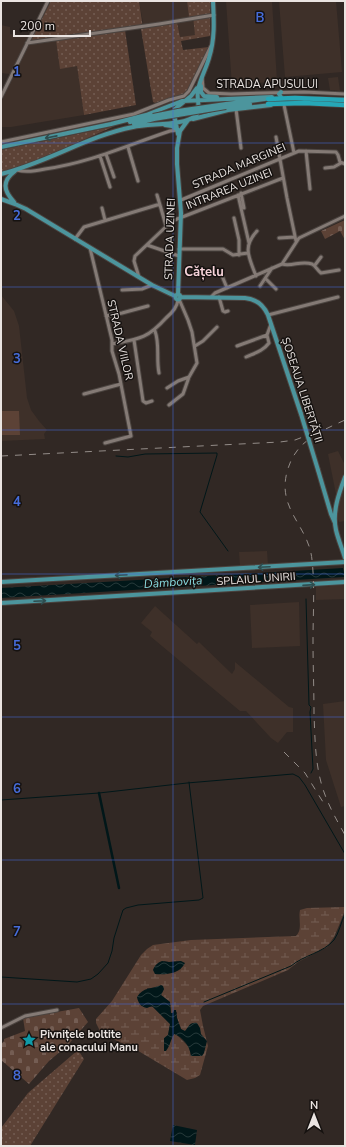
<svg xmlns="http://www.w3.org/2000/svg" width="346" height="1147" viewBox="0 0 346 1147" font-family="'Nunito Sans',sans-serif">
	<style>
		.built { fill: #3e3029 }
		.green { fill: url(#green-dots) }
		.wetland { fill: url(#wetland-marsh); fill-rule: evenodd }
		.cemetery { fill: url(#cemetery-stones) }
		.pitch { fill: #5c4236 }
		.water { fill: url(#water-waves) }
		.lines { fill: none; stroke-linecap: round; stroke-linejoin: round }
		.stream { stroke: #011719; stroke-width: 1 }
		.canal { stroke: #011719; stroke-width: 2.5 }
		.minor-casing { stroke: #4b4440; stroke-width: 5 }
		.major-casing { stroke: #4b4440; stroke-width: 6 }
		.highway-casing { stroke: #4b4440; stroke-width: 6 }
		.minor { stroke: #847a75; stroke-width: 3 }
		.major { stroke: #4c959d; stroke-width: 4 }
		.highway { stroke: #26a7b7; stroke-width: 4.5 }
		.rail { stroke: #938c88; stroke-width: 1; stroke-dasharray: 7 7; stroke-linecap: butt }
		.major-bridge-casing { stroke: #4b4440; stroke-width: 6; stroke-linecap: butt }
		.major-bridge { stroke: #4c959d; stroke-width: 4 }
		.oneway { stroke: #2e4d4f }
		.grid { fill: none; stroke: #466cda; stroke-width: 1; stroke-opacity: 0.55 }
		.labels { text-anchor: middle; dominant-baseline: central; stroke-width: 3; stroke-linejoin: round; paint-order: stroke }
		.street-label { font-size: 11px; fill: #eae4e1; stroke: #161210 }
		.poi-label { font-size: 11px; font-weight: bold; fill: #eae4e1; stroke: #161210; text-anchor: start }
		.water-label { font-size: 12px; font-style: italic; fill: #87d9de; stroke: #161210 }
		.quarter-label { font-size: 13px; font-weight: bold; fill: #f6d3d9; stroke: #161210 }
		.grid-label { font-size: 13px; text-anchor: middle; font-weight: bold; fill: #466cda; stroke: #161210; stroke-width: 3; stroke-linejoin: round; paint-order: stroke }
	</style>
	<defs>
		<pattern id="green-dots" width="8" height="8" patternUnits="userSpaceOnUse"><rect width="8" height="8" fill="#5c4236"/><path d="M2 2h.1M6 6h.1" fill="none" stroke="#745d53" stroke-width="1.8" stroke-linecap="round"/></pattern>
		<pattern id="wetland-marsh" width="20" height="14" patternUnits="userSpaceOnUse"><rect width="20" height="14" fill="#5c4236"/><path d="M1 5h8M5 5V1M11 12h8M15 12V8" fill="none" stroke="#745d53"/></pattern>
		<pattern id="cemetery-stones" width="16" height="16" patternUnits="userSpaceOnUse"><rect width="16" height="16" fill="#5c4236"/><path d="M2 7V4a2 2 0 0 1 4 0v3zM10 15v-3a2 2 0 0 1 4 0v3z" fill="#745d53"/></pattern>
		<pattern id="water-waves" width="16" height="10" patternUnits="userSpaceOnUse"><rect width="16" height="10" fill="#011719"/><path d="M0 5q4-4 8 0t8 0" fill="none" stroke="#26393a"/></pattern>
	</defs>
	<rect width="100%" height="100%" fill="#312824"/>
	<path class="built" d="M139,1H187L189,16H193L196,35L180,37L177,22L144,28Z
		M226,1H272L277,81L232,86Z
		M279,1H336L342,72L285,77Z
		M1,25L10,27V34L28,37L10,74L1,73Z
		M56,40L77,66L84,115L11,127H1V102L29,44Z
		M338,77L340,91L330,90L328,78Z
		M1,295L14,311L19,326L27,398L31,410L39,421L47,430L44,434L45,439L1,441Z
		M338,451L345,465V521L339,522L337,516L340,496L336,494L328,454Z
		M267,551L268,565L240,566L239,552Z
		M345,585V599L316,600V587Z
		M299,602L300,646L252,648L250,605Z
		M155,606L197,644L199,642L232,674L235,669V662L289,707L293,708V732H287L278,743L271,738L246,711H240L150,636L152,632L141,623Z
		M345,701V806L341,807L326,760L323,704Z"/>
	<path class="green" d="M51,1H139L143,28L125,30L136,105L84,115L77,66L60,69L56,40L29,44Z
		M187,1H210V36L181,41L183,50L209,47L208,48L188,90L185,94L155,103L153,102L141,29L177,22L180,37L195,35L193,16L189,17Z
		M115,126L35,161L1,172V150Z
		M78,1050L84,1059L30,1146H1V1128L28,1093Z"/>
	<path class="wetland" d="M344,907L345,910L340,923L334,937L327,947L298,962L288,970L203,1006L200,1010L203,1026L208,1046L200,1075L195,1078L187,1080L135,1049L104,1035L100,1031L96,1023V1019L112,1001L141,955L147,949L153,945L191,940L296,936C303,929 298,919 300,910L307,908ZM164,961L169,962L181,961V969L173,973L155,974ZM147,988L164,989L161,995L170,1002L171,1013L177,1012V1018L181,1029L184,1031L200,1030L202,1055L191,1056L189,1047L176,1034H174L170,1040V1045L166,1037L168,1035L170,1024L153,1007H150Z"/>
	<path class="cemetery" d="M345,220V240L340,231L325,239L321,231Z
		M79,1008L88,1022L67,1046L49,1061L29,1084L1,1060V1048L2,1047L1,1044L4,1041V1039L25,1031L23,1018Z"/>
	<path class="pitch" d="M1,411H19L20,435H1Z"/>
	<path class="water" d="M343,568L345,577L1,598V588Z
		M162,961L169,962L181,961L185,963C180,974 165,975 155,974L153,970C155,965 157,963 162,961Z
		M161,985L163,986L164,989L161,995L170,1002L171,1013H173L174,1010H176L177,1018L181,1029L185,1031C189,1027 189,1022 197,1023L200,1028L201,1034L207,1041L204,1053L202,1056H191C190,1046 183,1037 174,1034C171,1039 170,1046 166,1051H164V1038L168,1035L170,1024L152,1006L147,1008C141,1007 138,1003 137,997C143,987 152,989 161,985Z
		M173,1125L197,1130L195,1145L170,1141Z"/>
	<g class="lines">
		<path class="stream" d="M116,456L128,457L145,454L217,453V455L200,512L228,551
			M306,599L309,705L311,707L310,712L313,769L311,773
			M1,800L99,793L187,783L293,774L299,777L305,785L345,854
			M1,977L77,982L91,979L98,974L108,963L112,951L114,938L121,916L123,910L126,908L138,905L199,900L203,898L189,782
			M204,1002L291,966C304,955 323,953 334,940C339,933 341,922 345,914"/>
		<path class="canal" d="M99,793L119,888"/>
		<defs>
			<path id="minor" d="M27,43L159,24L214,15
				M202,77L203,88L209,93L231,94L304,92L345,94
				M1,97L48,1
				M284,105L294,153
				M236,109L241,148
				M276,137L287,198L296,241
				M1,142L134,114L169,100L184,96L189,91L211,46
				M128,147L138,181
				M306,151L310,189
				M106,154L114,177
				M100,156L110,187
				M325,168L334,167L341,163
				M17,170C26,173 36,171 45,169C89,163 128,145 170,131L177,130
				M241,193L244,208
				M157,195L160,205
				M238,195L249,243
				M181,200L299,151L336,152L338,155L340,162L345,164
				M102,208L105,220
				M234,218L239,240V255
				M279,238L295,237
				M75,239L84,227L157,205H160L166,226
				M147,245L179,256
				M90,248L112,340V351L119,374L131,436L105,443
				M179,249H223L233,255L248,253
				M282,264C292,267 301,260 312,264C316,266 317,270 321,273L339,270
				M315,265L321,257
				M220,271L227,288
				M256,276C249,257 242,247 257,231
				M139,277L134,261L135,256L172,221L283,178
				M266,279L276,289
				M260,286L272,268
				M122,290L142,289L152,285
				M211,297L215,293L282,264L299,238L345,216
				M219,297L223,311L225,312L228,311
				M268,315L338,297
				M106,316L122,313L148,306
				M155,331C160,345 156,358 159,373
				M134,340L143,401L146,403L152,401
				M112,344C139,339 147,339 166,318C172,313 177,308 178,300
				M195,346L203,341L217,327
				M237,346L267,335
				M246,357C255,353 263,351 269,343L267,335L271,324
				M167,388L178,381L189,377
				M84,394L121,384
				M169,405L183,394L189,377L197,363L192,332L188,320L179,299
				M1,1028L25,1016L57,1010"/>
			<path id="major" d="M201,86V92L204,96L217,97
				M281,97L279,94L281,92
				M226,104L265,99
				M226,107L250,104
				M193,119L228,110L271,105
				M130,122L153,116
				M134,124L154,119
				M165,125L172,126L178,130
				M178,134L174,114L175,109L191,96L197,88
				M1,147L111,124L146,115L182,101L272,97
				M1,174C47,163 87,136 133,127C148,123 184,126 195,116C202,111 196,98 198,90C200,79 206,69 209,58C215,39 214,21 213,1
				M1,199L15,204L26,209L152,285L175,296
				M14,202C3,190 2,181 15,171
				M178,294L181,213L177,164V148L180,131L188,120
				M175.5 297a2.5 2.5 0 1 1 5 0a2.5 2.5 0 1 1-5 0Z
				M180,297L245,298C256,299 263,304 268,315L301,414
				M318,470L331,514L335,523
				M345,477C339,493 332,512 336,530C338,539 342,548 345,558
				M1,582L345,562
				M1,603L345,582"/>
			<path id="highway" d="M268,99L295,98L345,100
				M268,104L304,103L345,105"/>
		</defs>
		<use href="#minor" class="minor-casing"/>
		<use href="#major" class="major-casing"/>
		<use href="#highway" class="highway-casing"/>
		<use href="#minor" class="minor"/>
		<use href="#major" class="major"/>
		<use href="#highway" class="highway"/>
		<path class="rail" d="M345,420C319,432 295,441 287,472C277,510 309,526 312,560C315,587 313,614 313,641C313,665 314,690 314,714C315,738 315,762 322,786C327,803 336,819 345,835
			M1,456L280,442L295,440L311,434
			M284,752L305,773L323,802"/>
		<defs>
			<path id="major-bridge" d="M153,116L178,111L226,104
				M154,119L226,107
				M301,414L318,470"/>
		</defs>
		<use href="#major-bridge" class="major-bridge-casing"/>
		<use href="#major-bridge" class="major-bridge"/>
	</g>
	<defs><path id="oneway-shaft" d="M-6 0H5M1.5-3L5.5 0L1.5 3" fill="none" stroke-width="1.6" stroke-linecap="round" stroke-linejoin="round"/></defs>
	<g class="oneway">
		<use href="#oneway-shaft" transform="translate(51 137) rotate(169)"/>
		<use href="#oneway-shaft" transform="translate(264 567) rotate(177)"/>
		<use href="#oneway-shaft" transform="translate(121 575) rotate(177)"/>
		<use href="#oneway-shaft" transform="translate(309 585) rotate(-4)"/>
		<use href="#oneway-shaft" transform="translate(40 601) rotate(-3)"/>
	</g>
	<path class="grid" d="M173,1V1146M1,143H345M1,287H345M1,430H345M1,574H345M1,717H345M1,860H345M1,1004H345"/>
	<defs>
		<symbol id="sight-bare" viewBox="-9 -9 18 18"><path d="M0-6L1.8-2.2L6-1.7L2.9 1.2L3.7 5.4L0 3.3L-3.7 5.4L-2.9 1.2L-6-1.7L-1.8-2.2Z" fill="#0f9aa8" stroke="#161210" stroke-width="2.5" paint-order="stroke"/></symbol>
	</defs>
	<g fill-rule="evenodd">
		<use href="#sight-bare" x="19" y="1030" width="20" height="20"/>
	</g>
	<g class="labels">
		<g class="street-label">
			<text x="267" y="84">STRADA APUSULUI</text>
			<text transform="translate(239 166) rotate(-23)">STRADA MARGINEI</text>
			<text transform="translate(229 189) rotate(-22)">INTRAREA UZINEI</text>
			<text transform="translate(170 239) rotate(-88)">STRADA UZINEI</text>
			<text transform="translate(120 340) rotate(77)">STRADA VIILOR</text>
			<text transform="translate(302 390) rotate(72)">ȘOSEAUA LIBERTĂȚII</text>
			<text transform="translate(256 579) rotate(-4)">SPLAIUL UNIRII</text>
		</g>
		<g class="poi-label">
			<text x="40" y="1034">Pivnițele boltite<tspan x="40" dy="13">ale conacului Manu</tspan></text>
		</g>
		<g class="water-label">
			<text transform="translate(173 582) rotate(-4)">Dâmbovița</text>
		</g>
		<g class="quarter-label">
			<text x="204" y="272">Cățelu</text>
		</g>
	</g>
	<g class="grid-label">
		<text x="260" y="22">B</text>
		<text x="17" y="76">1</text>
		<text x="17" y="220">2</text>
		<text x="17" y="363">3</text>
		<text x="17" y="506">4</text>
		<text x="17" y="650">5</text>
		<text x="17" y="793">6</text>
		<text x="17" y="936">7</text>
		<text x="17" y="1080">8</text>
	</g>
	<rect width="346" height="1147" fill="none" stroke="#eae4e1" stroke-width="4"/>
	<g transform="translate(314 1115)" stroke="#161210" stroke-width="3" paint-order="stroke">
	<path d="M0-3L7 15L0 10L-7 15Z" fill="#eae4e1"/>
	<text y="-6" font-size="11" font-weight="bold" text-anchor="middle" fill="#eae4e1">N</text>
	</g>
	<path d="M14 30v6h76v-6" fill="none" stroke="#eae4e1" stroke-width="2"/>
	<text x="20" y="30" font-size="12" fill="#eae4e1" stroke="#161210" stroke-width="3" paint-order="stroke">200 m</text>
</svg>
